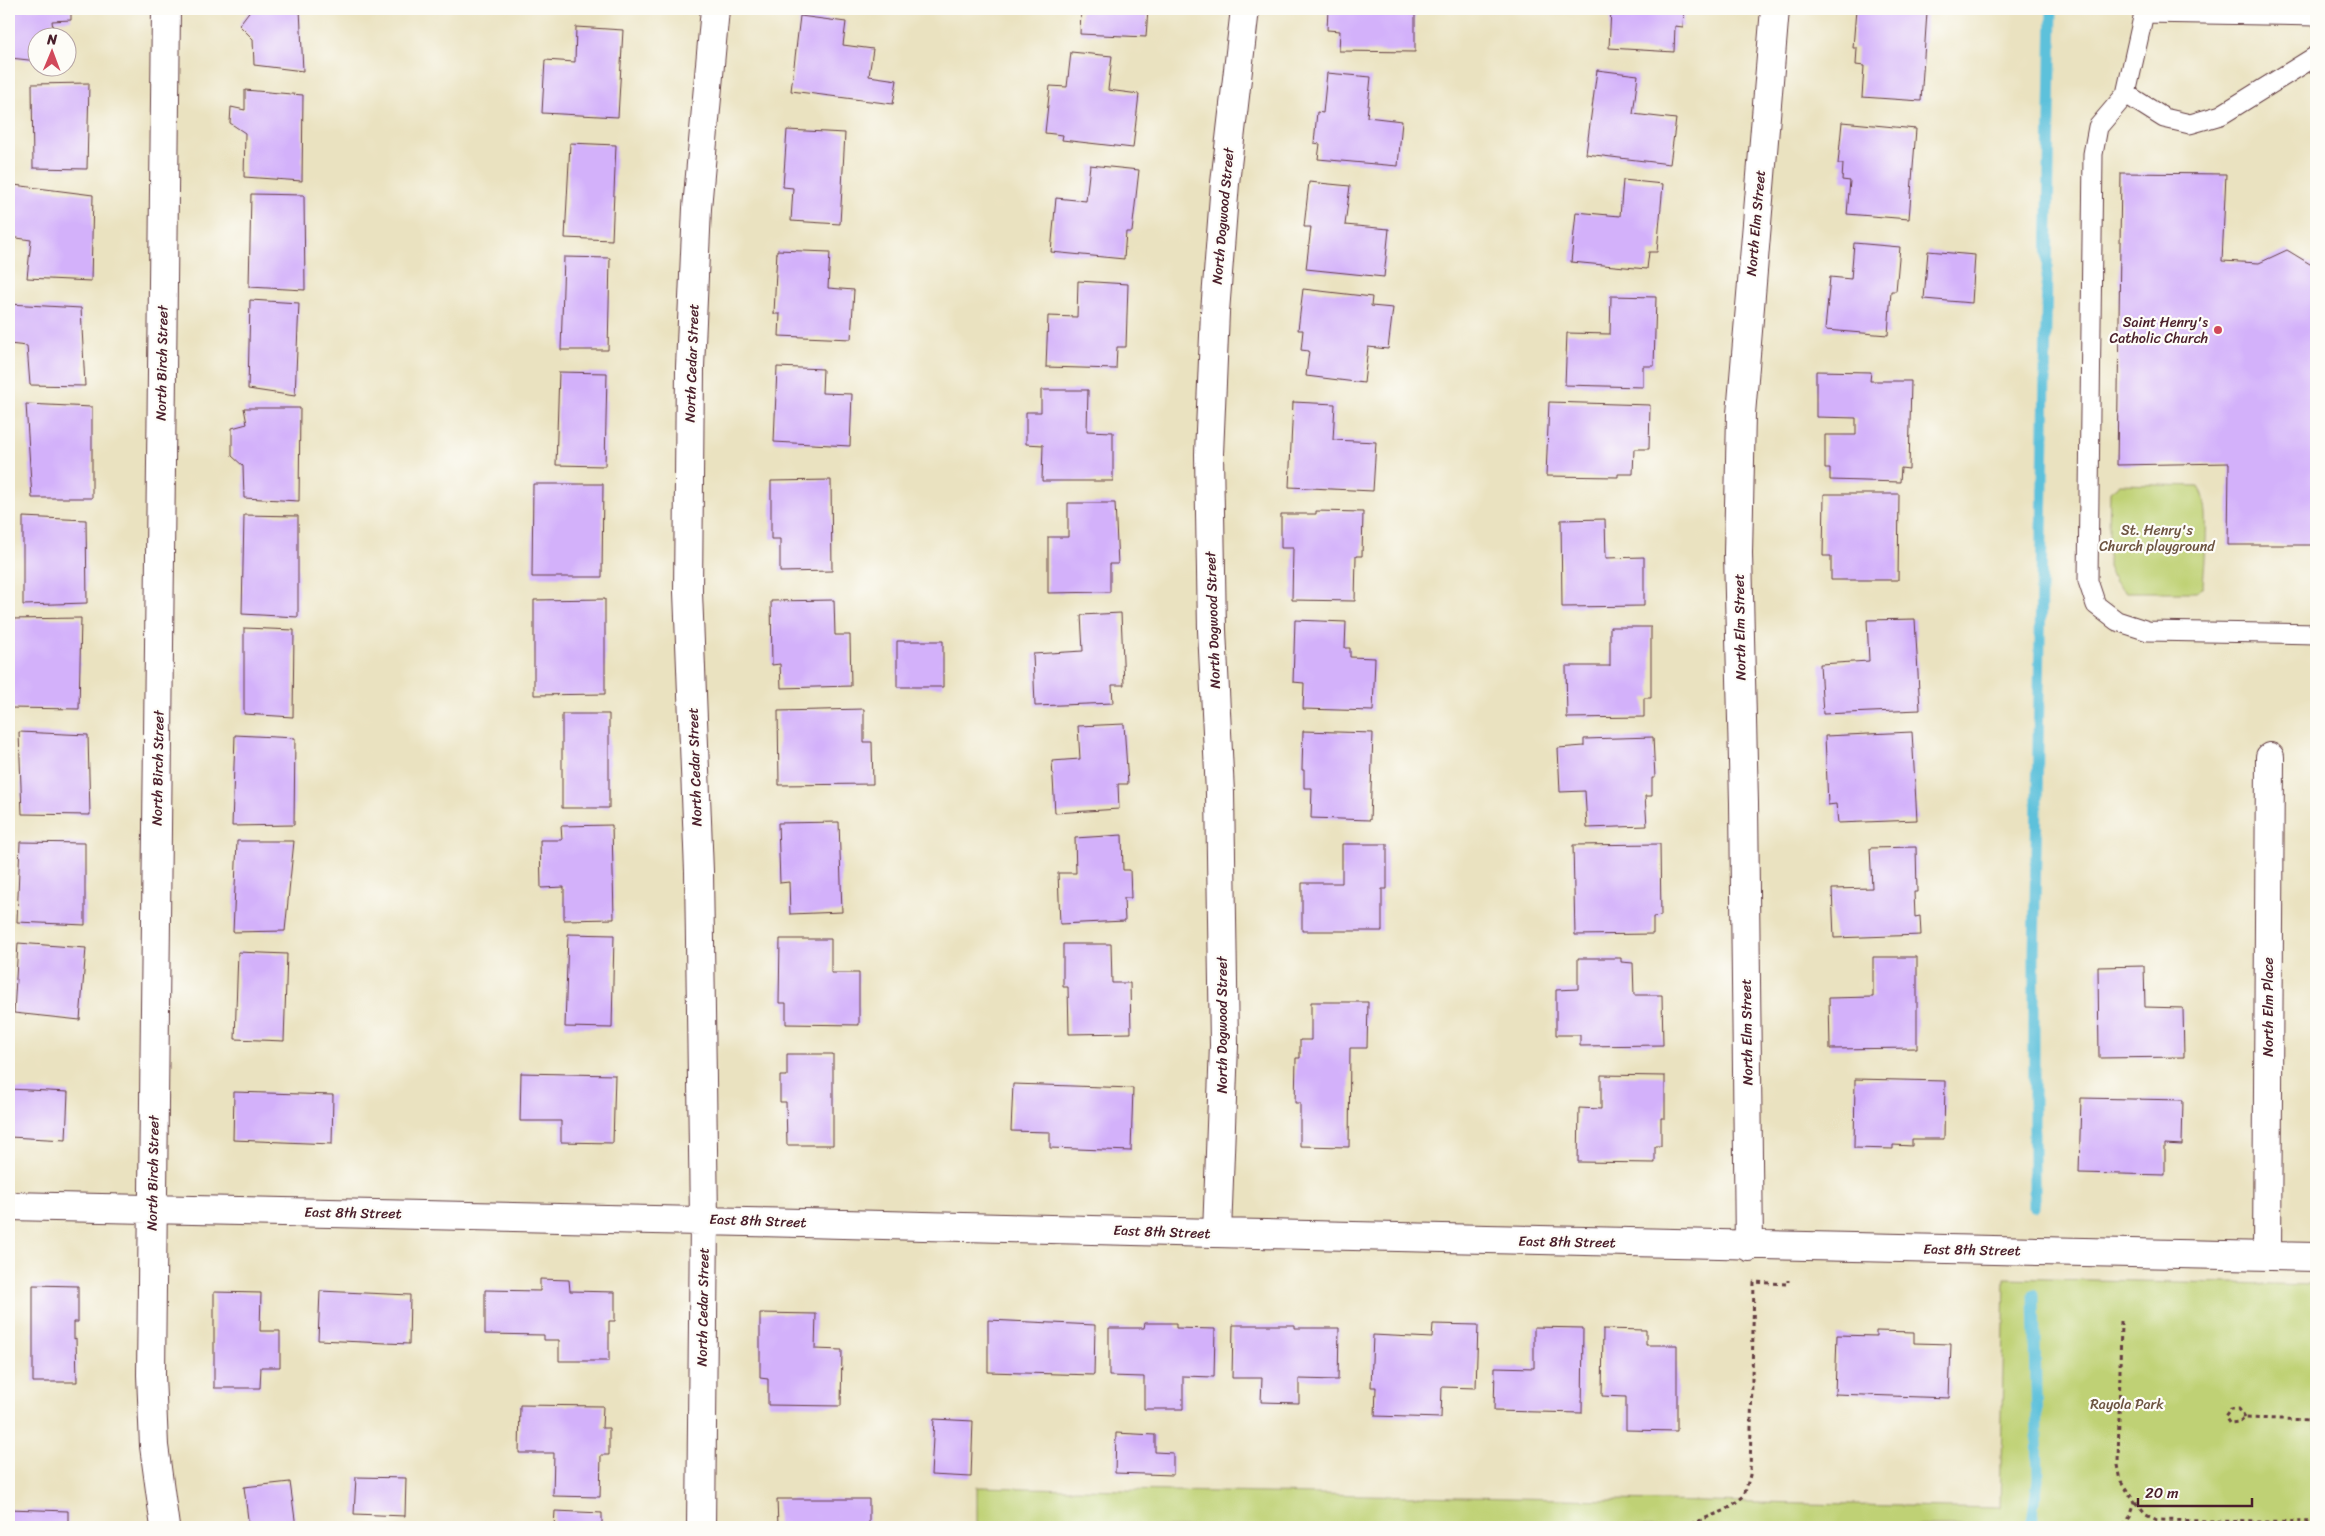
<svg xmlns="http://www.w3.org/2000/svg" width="2325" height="1536" viewBox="0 0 2325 1536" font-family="Sriracha,sans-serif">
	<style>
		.green { fill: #bfd174; stroke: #847850 }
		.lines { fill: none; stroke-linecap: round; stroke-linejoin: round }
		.stream { stroke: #5dc1db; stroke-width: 11 }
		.building { fill: #d3b1fa }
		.service-casing { stroke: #623c41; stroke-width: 21 }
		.minor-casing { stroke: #623c41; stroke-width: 30 }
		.path { stroke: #623c41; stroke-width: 3; stroke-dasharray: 4 4; stroke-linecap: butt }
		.service { stroke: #fff; stroke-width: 19 }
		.minor { stroke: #fff; stroke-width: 28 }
		.poi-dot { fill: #d1495b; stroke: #fdfcf7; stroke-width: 2 }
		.labels { text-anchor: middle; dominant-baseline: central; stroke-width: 4.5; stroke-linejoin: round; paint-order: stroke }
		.street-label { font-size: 14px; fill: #4a1f2b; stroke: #fdfcf7 }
		.poi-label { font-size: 14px; fill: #4a1f2b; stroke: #fdfcf7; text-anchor: end }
		.park-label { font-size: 14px; fill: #6d5441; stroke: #fdfcf7 }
	</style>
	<rect width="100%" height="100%" fill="#fdfcf7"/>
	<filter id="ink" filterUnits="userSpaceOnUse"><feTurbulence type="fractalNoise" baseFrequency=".02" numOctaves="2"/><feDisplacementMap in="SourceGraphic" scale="10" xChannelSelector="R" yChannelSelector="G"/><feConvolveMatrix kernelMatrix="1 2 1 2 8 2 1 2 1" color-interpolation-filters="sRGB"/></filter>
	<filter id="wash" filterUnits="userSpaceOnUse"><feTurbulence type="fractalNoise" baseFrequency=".0096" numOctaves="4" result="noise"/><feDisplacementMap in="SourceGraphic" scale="20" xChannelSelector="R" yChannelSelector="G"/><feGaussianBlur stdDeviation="1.12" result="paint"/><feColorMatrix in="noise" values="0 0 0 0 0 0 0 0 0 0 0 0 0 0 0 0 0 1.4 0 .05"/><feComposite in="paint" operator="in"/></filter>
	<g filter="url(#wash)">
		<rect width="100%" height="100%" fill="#eae2c0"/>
		<path class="green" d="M2120,484L2199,486C2212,504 2204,563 2203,587L2196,592H2126L2115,582L2108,566L2110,492Z
			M2005,1278L2316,1285V1527H977V1487L2000,1508Z"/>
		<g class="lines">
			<path class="stream" d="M2034,1207V956L2052,9
				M2028,1527L2032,1522L2038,1479L2034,1294"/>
		</g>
		<g id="blocks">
			<path class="building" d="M12,9H71V20L52,21L54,38H38V61L10,58Z
				M251,9H300L303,71L254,65L253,39L239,25Z
				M1081,9H1148L1146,37L1080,34Z
				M1328,9H1415V52L1339,51L1340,31L1327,30Z
				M1611,9H1684L1683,27L1675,26L1674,52L1609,48Z
				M1856,9L1927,12L1921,101L1862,97L1864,66L1856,65L1857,48H1853Z
				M800,16L846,22L843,45L873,49L869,76L897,80L893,104L791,91Z
				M576,27L623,30L618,117L542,113L545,60L575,62Z
				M1071,52L1112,56L1108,90L1139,94L1133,148L1062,140L1063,135L1045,133L1050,86L1067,87Z
				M1597,70L1638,75L1633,114L1676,119L1670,164L1586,154Z
				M1327,73L1371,77L1367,117L1402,121L1398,166L1318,159L1320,144L1314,143L1317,112L1323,113Z
				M89,83L87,169L33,168L32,84Z
				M245,90L303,95L302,181L244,177L245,133L230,123L231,107L245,110Z
				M1842,122L1916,129L1909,219L1847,214L1850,181L1842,180L1843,164H1838Z
				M787,130L845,133L840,224L791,221L793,188L783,187Z
				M570,143L616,145L612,240L565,238Z
				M1090,165L1139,170L1132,232H1126L1124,259L1051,252L1056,198L1086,201Z
				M2121,173L2226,174L2222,261L2259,263L2287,250L2310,264H2316V545H2228L2229,463L2117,465Z
				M1623,180L1663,184L1657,252H1649L1647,269L1571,262L1576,212L1620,216Z
				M1309,182L1350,186L1345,225L1389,229L1384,277L1306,269L1311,227H1304Z
				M14,185L93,195L91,281L27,278L31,240L10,237Z
				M251,194L304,195L305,290L249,287Z
				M1854,243L1900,247L1896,291H1891L1888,335L1825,330L1830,277L1851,279Z
				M777,250L830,252L828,288L854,290L851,339L779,336L780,314H774Z
				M1928,251L1975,255L1972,303L1924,299Z
				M564,257L610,258L608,350H561Z
				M1078,281L1128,284L1126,347H1117L1116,369L1046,367L1048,316L1077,317Z
				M1303,289L1372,297L1371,306L1393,308L1388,349L1368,347L1364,383L1306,376L1309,351L1301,350L1303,330H1298Z
				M1611,296L1656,297L1654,366H1643V387L1565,385L1567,333L1610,334Z
				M250,300L299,303L295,396L248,389Z
				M9,304L81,308L85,386L30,385L27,346L9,344Z
				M777,367L823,369L822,393L852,394L850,446L774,442Z
				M1816,371L1871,372L1870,381H1911L1909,469L1901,468L1900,482L1830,480V469H1825V435H1856V418L1816,417Z
				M559,372L607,373L605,466L556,465Z
				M1041,390H1088L1087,431L1113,432V481H1042L1043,445L1026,444V412H1041Z
				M1293,402L1335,404L1333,440L1376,442L1373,491L1289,487Z
				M1549,402L1650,405L1649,449H1634L1633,474H1618V477L1546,476Z
				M26,404L92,407V498H32Z
				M244,408H300L299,501L244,498L243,466L232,456V428L247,424Z
				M831,480L832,571L780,572V539H771V481Z
				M533,484H603L602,577H532Z
				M1824,494H1899L1898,580H1831V556H1823Z
				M1068,503H1115L1118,564H1110V592L1048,593V537H1068Z
				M1316,511L1363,512L1362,556H1356L1355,601L1292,600L1293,548H1281V514H1316Z
				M244,515L298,516V617L242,614Z
				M23,517L86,520L87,603L23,605Z
				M1605,519L1606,558L1644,557V606L1562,607L1561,520Z
				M605,599V694L534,695V600Z
				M834,600L835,635H850L851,686L781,688L780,664L772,665L771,601Z
				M1121,613L1124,685H1112L1113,703L1035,706L1033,654L1083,651L1081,615Z
				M81,618L79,709L9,708V619Z
				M1915,619L1920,710L1823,714L1820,664L1869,661L1867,620Z
				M1295,620L1346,622L1345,648H1350V657L1375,658L1373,711L1303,709L1304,683L1293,682Z
				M1610,627H1651V698H1644V717L1567,718L1566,666H1610Z
				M244,628L294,630L293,717L244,714Z
				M897,641H943V687H897Z
				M864,709V742H872L873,784L779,785L778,711Z
				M562,714H609V808H562Z
				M1124,724L1128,784H1118L1119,809L1055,813L1052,761L1080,759L1078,726Z
				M1303,731L1373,733L1370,820L1311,818L1312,788H1304V770H1302Z
				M19,732L88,735L90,815L22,814Z
				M1912,732L1917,820L1838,823L1836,804L1828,805L1825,736Z
				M235,735L295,738L294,825L232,826Z
				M1653,737L1655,778H1652V796H1645L1647,826L1587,828L1585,791L1560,792L1558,748L1584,746V739Z
				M839,822L842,912L790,914L789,882L780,883L778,823Z
				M612,825L614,919L564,920V887L541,888L540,840H562L561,826Z
				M1122,835L1123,870H1130L1131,898H1124L1125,921L1060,924L1058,873H1076L1075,838Z
				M237,841H294L285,931L233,932Z
				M20,842L85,843V925L17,922Z
				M1342,844H1387V889H1382V931H1302V883H1342Z
				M1660,844L1661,916L1653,917V934L1575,935L1573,845Z
				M1916,847L1917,892H1914L1915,917L1920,916L1921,935L1834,938L1832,889L1872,888L1870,848Z
				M568,934L614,935L612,1028L565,1027Z
				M780,939H831V973H859V1025L786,1024V1003H779Z
				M18,943L86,948L80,1020L14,1013Z
				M1063,944H1111L1112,983H1130L1131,1033L1069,1034L1068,987H1063Z
				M238,952L287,954L284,1041L235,1039Z
				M1873,957H1917V1048L1830,1049L1829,998L1873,997Z
				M1578,958H1621V962L1633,963L1634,995H1662L1663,1045L1580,1046V1035H1556V990L1578,989Z
				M2144,966L2145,1007L2183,1008L2184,1057L2099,1058L2098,967Z
				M1311,1002H1368L1367,1048H1350L1349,1147L1300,1146V1103H1295L1296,1058H1300V1040H1311Z
				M787,1054H833V1145H787L786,1102H780V1076H787Z
				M521,1073L615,1075L613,1143L561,1142V1121H520Z
				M1601,1075L1665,1076V1118H1661V1146H1655V1163L1578,1162L1579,1108L1601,1109Z
				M1855,1079L1945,1081L1944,1139H1912V1146L1893,1145V1149L1854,1148Z
				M1013,1084L1133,1088L1131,1151L1050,1148V1132L1011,1131Z
				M9,1089L68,1092L66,1140L9,1137Z
				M234,1092L333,1095L332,1144L233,1140Z
				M2081,1098L2183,1100L2182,1145L2165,1144V1175L2079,1173Z
				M540,1279L569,1280L570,1291L615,1292V1321H609V1361H559V1340H544V1335L485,1334V1290L540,1291Z
				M33,1285L78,1286V1322H74V1339L76,1338L77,1382H33Z
				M320,1291L410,1295L409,1344L318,1340Z
				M214,1292L261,1293L260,1331H280V1367H261L260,1388H214Z
				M760,1313L816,1314L815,1349L842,1350L841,1406L768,1405V1379L760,1378Z
				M988,1320L1095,1325L1094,1375L988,1372Z
				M1145,1323H1176V1328L1215,1329L1214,1377L1183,1376V1409H1144V1377L1109,1376V1328H1144Z
				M1433,1324L1478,1325L1476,1388L1442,1387L1441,1418L1375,1416L1376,1387H1371L1373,1335L1432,1338Z
				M1233,1325H1295V1328H1339L1338,1380L1299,1379V1403L1261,1402L1262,1378H1232Z
				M1534,1327L1583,1328L1582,1413L1494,1411L1495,1367L1534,1368Z
				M1603,1329L1646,1330V1345H1677V1431L1626,1430V1397L1602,1396Z
				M1876,1331L1914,1332V1343L1951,1344L1949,1398L1835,1394L1837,1335L1876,1336Z
				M520,1405L603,1406L602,1428H609V1455H601L600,1497L553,1496L554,1453H519Z
				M934,1419L973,1421L971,1477L931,1475Z
				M1116,1433L1155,1435V1452L1173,1453V1475L1115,1473Z
				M356,1477L406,1478L405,1516L354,1514Z
				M290,1482L296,1527H249L244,1487Z
				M777,1499H869V1527H778Z
				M9,1509L68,1511V1527H9Z
				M555,1511L602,1513V1527H554Z"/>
		</g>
	</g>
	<g filter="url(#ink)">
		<use href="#blocks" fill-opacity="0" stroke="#623c41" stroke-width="1"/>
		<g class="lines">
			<defs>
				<path id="service" d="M2141,9L2144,13L2316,16
					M2144,13L2126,94L2098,127L2093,154L2088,581L2096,605L2117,621L2148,631L2316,634
					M2126,94L2164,118L2190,124L2221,115L2316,56"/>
				<path id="minor" d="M9,1206C411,1212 813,1224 1215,1233C1582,1242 1949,1250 2316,1257
					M1217,1233L1224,1045L1220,793L1212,630L1209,454L1215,312L1225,183L1245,9
					M1749,1247L1744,803L1738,553L1741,414L1775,9
					M2267,1256L2270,757
					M165,1527L154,1446L151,1375L166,9
					M701,1527L704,1219L699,872L688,592L690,367L697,208L715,9"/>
			</defs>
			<use href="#service" class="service-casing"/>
			<use href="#minor" class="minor-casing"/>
			<path class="path" d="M2121,1321L2118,1465L2121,1481L2135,1503L2130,1517L2122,1527
				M2245,1418L2239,1409H2231L2225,1417L2230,1424L2239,1423L2245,1418L2316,1420
				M2136,1503L2146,1515L2157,1520L2316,1523
				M1683,1527L1726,1510L1744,1496L1750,1475L1754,1282L1788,1284V1280"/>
			<use href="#service" class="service"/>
			<use href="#minor" class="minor"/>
		</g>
	</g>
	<circle class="poi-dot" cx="2218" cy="330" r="5"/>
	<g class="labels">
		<g class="street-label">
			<text transform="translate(1223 216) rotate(-85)">North Dogwood Street</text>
			<text transform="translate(1756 223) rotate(-85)">North Elm Street</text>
			<text transform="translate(162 363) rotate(-89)">North Birch Street</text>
			<text transform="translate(692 363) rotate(-88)">North Cedar Street</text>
			<text transform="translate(1213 620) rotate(-92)">North Dogwood Street</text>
			<text transform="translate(1740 627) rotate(-91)">North Elm Street</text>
			<text transform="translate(695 767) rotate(-92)">North Cedar Street</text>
			<text transform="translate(158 768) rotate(-89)">North Birch Street</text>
			<text transform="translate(2268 1007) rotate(-90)">North Elm Place</text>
			<text transform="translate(1222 1025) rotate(-90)">North Dogwood Street</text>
			<text transform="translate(1747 1032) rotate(-91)">North Elm Street</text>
			<text transform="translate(153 1173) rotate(-89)">North Birch Street</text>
			<text transform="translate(353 1213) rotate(1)">East 8th Street</text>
			<text transform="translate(758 1221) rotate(2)">East 8th Street</text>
			<text transform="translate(1162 1232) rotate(2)">East 8th Street</text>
			<text transform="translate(1567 1242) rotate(1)">East 8th Street</text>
			<text transform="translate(1972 1250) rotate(1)">East 8th Street</text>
			<text transform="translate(703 1307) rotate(-89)">North Cedar Street</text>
		</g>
		<g class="poi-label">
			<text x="2208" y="322">Saint Henry's<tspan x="2208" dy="16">Catholic Church</tspan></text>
		</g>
		<g class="park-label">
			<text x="2157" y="530">St. Henry's<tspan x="2157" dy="16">Church playground</tspan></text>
			<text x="2127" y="1404">Rayola Park</text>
		</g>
	</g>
	<rect width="2325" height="1536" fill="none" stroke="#fdfcf7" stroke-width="30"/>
	<g transform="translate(52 52) rotate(1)"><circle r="24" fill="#fdfcf7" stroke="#b5a4a5"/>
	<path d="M0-4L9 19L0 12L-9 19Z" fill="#d1495b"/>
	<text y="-8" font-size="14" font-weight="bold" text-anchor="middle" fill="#4a1f2b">N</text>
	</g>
	<path d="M2138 1498v8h114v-8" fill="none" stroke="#4a1f2b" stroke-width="2.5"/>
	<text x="2145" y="1498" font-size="15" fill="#4a1f2b" stroke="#fdfcf7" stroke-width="4" paint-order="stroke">20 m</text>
</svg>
